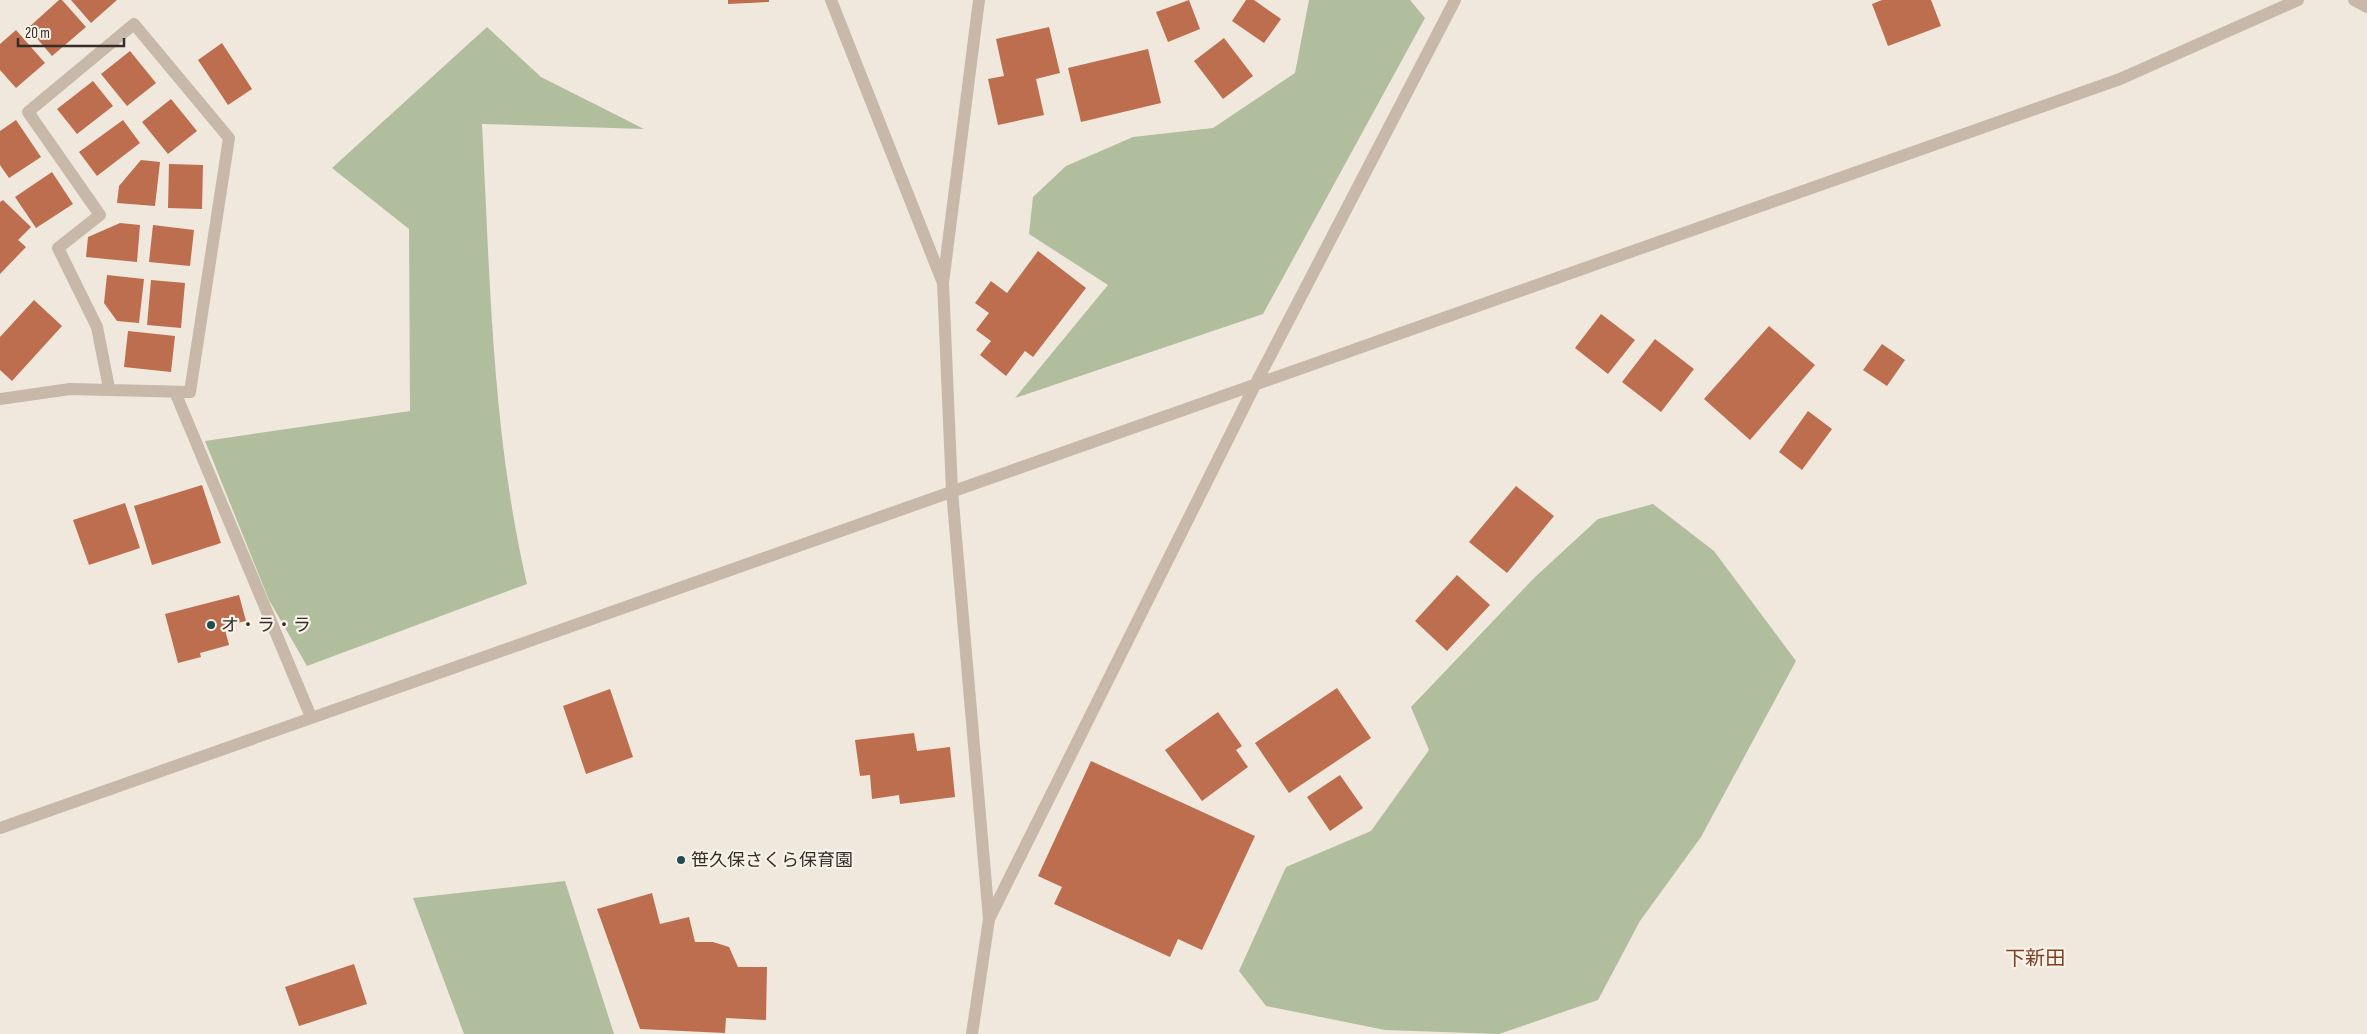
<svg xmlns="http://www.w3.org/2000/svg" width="2367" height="1034" viewBox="0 0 2367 1034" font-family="'Sofia Sans Condensed','Noto Sans JP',sans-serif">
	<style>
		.green { fill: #b1be9e }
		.building { fill: #bc6e4e }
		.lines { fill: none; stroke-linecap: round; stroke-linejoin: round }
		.minor { stroke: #c7b8a9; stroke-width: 12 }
		.poi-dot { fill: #214d53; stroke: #f8f2e8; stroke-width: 2 }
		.labels { text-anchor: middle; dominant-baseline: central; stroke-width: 4.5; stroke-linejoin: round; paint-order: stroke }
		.poi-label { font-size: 18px; fill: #352d28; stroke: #f8f2e8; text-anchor: start }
		.quarter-label { font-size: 20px; fill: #7d4128; stroke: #f8f2e8 }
	</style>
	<rect width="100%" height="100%" fill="#f0e8dc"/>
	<path class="green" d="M1309,0H1410L1425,18L1263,314L1015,398L1108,285L1029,234L1033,197L1066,166L1133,137L1213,128L1295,73Z
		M487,27L541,77L644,129L482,124C490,278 492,434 527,584L307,666L269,600L205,441L410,411L409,229L332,168Z
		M1653,504L1714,551L1796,661L1701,837L1640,921L1598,1000L1499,1034L1385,1030L1266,1006L1239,971L1286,867L1371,831L1429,750L1411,707L1534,578L1598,519Z
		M565,881L614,1034H464L413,898Z"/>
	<path class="building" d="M59,0H62L86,27L52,56L28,28Z
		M71,0H117L91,23Z
		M728,0H769V2L728,4Z
		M1189,0L1200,29L1168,42L1156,12Z
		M1246,0H1254L1281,19L1264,43L1232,21Z
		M1882,0H1931L1941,26L1888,46L1872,4Z
		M1049,27L1060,73L1036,79L1044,115L998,125L988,79L1004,76L996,39Z
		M16,30L45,63L16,88L0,70V44Z
		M1224,38L1253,76L1223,99L1194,61Z
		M222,43L252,89L228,105L198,60Z
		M1148,49L1161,103L1081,122L1068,68Z
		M130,51L156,83L127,106L101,74Z
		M93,81L113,106L77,134L57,109Z
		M171,99L197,131L168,154L142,122Z
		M16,120L41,157L9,178L0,165V131Z
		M123,120L140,143L97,176L79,152Z
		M141,160L160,162L155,206L117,203L119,186Z
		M169,164L203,165L202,209L168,208Z
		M52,172L73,204L36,228L15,197Z
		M3,200L31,227L18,240L26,247L0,274V202Z
		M120,223L140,225L137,262L86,257L88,237Z
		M153,225L194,230L190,266L149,262Z
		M1038,251L1086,288L1033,357L1025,351L1006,376L980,355L991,341L976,330L989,313L975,303L991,281L1007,293Z
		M107,275L144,279L139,323L117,321L104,303Z
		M151,280L185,283L181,328L147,325Z
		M34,300L62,326L12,381L0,370V337Z
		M1601,314L1635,340L1608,374L1575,348Z
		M1769,326L1815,365L1750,440L1704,399Z
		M128,331L175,336L171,372L124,367Z
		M1655,339L1694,369L1661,412L1622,382Z
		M1882,344L1905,360L1887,386L1863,370Z
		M1808,411L1832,429L1802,470L1779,452Z
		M202,485L221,543L152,565L134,506Z
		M1516,486L1554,516L1507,573L1469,542Z
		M125,503L140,548L89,565L73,520Z
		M1457,575L1490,605L1447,651L1415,621Z
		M239,595L246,621L224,626L229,645L200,653L201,657L178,663L165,614Z
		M1337,688L1371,738L1289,793L1255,743Z
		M610,689L633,757L586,774L563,706Z
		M1218,712L1242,746L1236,750L1248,767L1202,801L1165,750Z
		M914,733L917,751L950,747L955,797L900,804L899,795L872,799L870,775L860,776L855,740Z
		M1091,761L1255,836L1202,950L1178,939L1170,957L1054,904L1062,887L1038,876Z
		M1340,775L1363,808L1330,831L1307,797Z
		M652,893L660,924L689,917L695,942H713L729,947L738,967H767L766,1020L726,1018L725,1033L640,1029L597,909Z
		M354,964L367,1004L299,1026L285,987Z"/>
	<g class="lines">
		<path class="minor" d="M831,0L943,283L952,491L989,919
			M2354,0L2367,7
			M943,283L979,0
			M175,392L311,717
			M0,399L70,389L190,392L229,138L134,24L28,112L100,215L58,248L97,327L109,388
			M0,828L2120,79L2298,0
			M972,1034L989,919L1255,385L1455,0"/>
	</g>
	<g class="poi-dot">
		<circle cx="211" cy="625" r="5"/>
		<circle cx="681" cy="860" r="5"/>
	</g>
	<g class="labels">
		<g class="poi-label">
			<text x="221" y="625">オ・ラ・ラ</text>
			<text x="691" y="860">笹久保さくら保育園</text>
		</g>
		<g class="quarter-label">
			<text x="2035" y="959">下新田</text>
		</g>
	</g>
	<path d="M18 38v8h106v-8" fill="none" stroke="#352d28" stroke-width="2.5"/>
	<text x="25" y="38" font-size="15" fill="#352d28" stroke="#f8f2e8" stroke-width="4" paint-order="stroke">20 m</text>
</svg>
